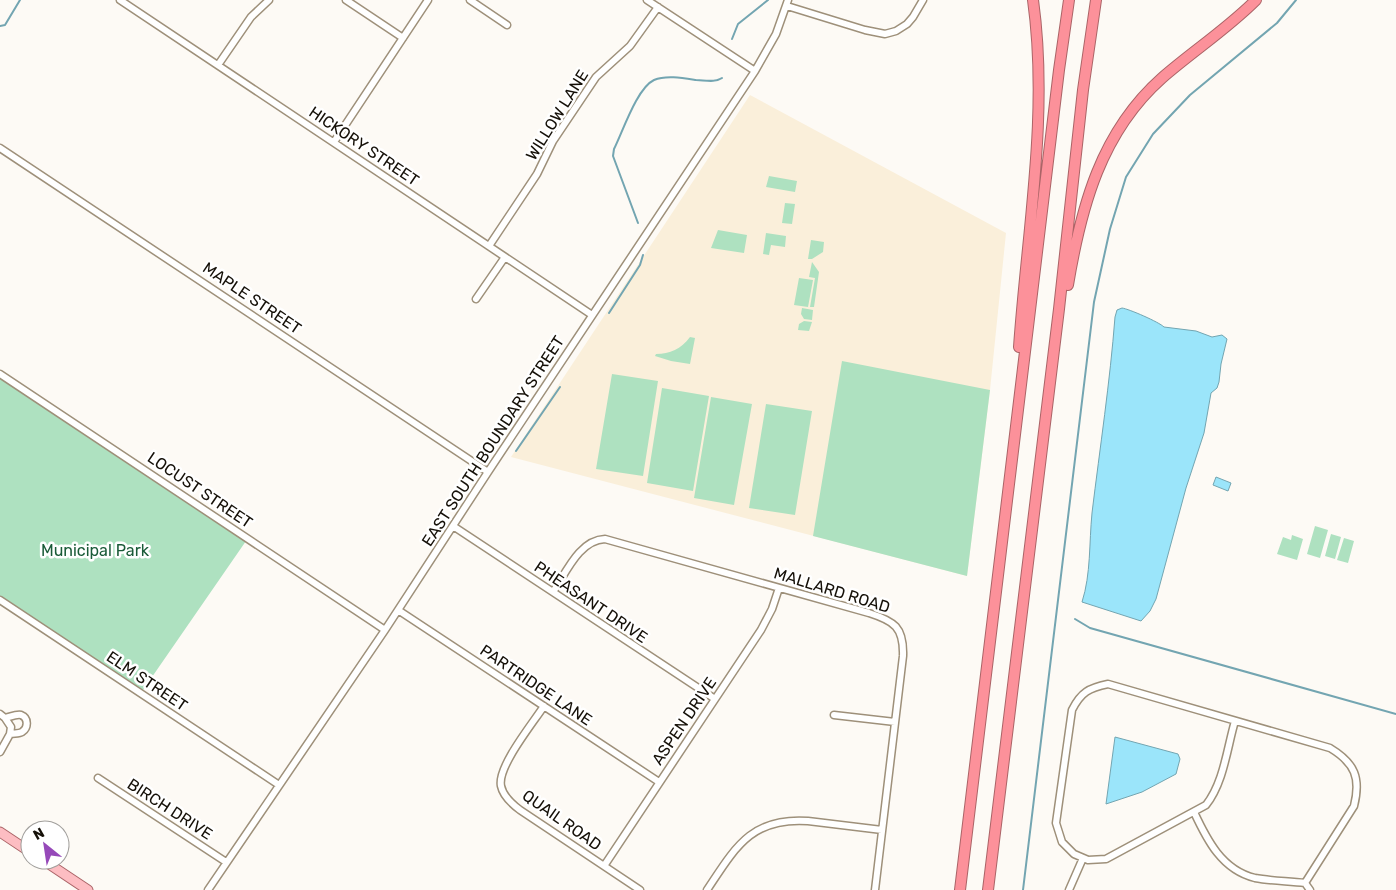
<svg xmlns="http://www.w3.org/2000/svg" width="1396" height="890" viewBox="0 0 1396 890" font-family="Rubik,sans-serif">
	<style>
		.education { fill: #faefda }
		.green { fill: #aee1c0 }
		.water { fill: #9be5fa; stroke: #73a5b1 }
		.lines { fill: none; stroke-linecap: round; stroke-linejoin: round }
		.stream { stroke: #73a5b1; stroke-width: 2 }
		.minor-casing { stroke: #9e907a; stroke-width: 9 }
		.major-casing { stroke: #ab6467; stroke-width: 11 }
		.highway-casing { stroke: #ab6467; stroke-width: 12 }
		.minor { stroke: #fff; stroke-width: 6 }
		.major { stroke: #fdbdc2; stroke-width: 9 }
		.highway { stroke: #fc919a; stroke-width: 10 }
		.labels { text-anchor: middle; dominant-baseline: central; stroke-width: 5; stroke-linejoin: round; paint-order: stroke }
		.street-label { font-size: 16px; fill: #151008; stroke: #fff }
		.park-label { font-size: 16px; fill: #1a5b38; stroke: #fff }
	</style>
	<rect width="100%" height="100%" fill="#fdfaf5"/>
	<path class="education" d="M750,95L1006,233L990,390L967,576L511,457Z"/>
	<path class="green" d="M769,176L797,181L795,192L766,187Z
		M785,203L795,204L792,224L782,223Z
		M718,230L747,235L744,253L711,248Z
		M766,233L786,236L785,247L771,245L769,255L763,254Z
		M811,240L824,242L823,252L812,259H808Z
		M812,262L819,272L814,307H810L815,278L809,277Z
		M799,278L813,280L808,307L794,305Z
		M802,308L813,310L812,320L804,319L801,314Z
		M804,321L812,322L809,331L798,330L799,324Z
		M690,337L695,338L690,364L671,361L655,356L656,354C670,354 681,349 690,337Z
		M842,361L990,390L967,576L813,536Z
		M612,374L658,381L643,476L596,469Z
		M0,378L246,541L143,690L0,597Z
		M662,388L709,396L693,491L647,483Z
		M711,397L752,404L734,505L694,498Z
		M766,404L812,411L795,515L749,508Z
		M1315,526L1328,530L1320,558L1307,554Z
		M1331,534L1341,537L1335,559L1325,556Z
		M1292,535L1303,539L1297,560L1277,554L1283,537L1291,540Z
		M1344,538L1354,541L1348,563L1337,560Z"/>
	<path class="water" d="M1122,308C1129,309 1159,322 1164,327L1196,331L1212,337L1222,335L1227,339L1221,364L1219,382L1217,388L1211,393L1204,433L1186,488L1156,599L1150,611L1141,621L1082,602C1091,574 1089,543 1092,513C1100,447 1110,382 1115,317L1117,310Z
		M1216,477L1231,483L1228,491L1213,485Z
		M1115,737L1178,754L1180,759L1176,774L1142,792L1106,804Z"/>
	<g class="lines">
		<path class="stream" d="M0,26L5,25L20,0
			M732,39L738,24L768,0
			M638,223L613,156L614,149C623,131 637,88 654,80C666,75 683,78 696,80C704,80 715,83 722,78
			M609,313L640,265L643,255
			M516,451L560,387
			M1075,619L1090,628L1396,714
			M1023,890L1094,302L1110,229L1126,177L1153,134L1190,95L1277,23L1296,0"/>
		<defs>
			<path id="minor" d="M120,0L592,315
				M346,0L403,38
				M470,0L507,25
				M647,0L755,71
				M787,6L865,30L885,34L896,31L907,24L913,17L923,0
				M218,65L251,17L269,0
				M334,142L428,0
				M0,148L488,472
				M489,246L537,174L553,141L596,77L630,46L658,7
				M476,299L505,257
				M0,374L385,630
				M453,526L715,699
				M553,592C566,573 579,540 605,539L869,613C894,621 904,627 903,656L875,890
				M0,600L279,785
				M398,610L659,782
				M544,706C533,723 497,767 501,786C503,796 512,804 520,810L640,890
				M0,714L5,718C10,717 16,714 21,715C29,718 28,728 22,732C19,734 14,733 10,734L0,752
				M834,715L895,722
				M5,718L11,727L10,734
				M1235,721C1227,748 1224,782 1206,805L1106,859L1088,860L1074,854L1062,842L1056,823L1072,710C1081,692 1089,688 1108,684L1330,748C1355,763 1361,778 1354,806L1305,883
				M98,778L226,862
				M1194,812C1207,840 1222,870 1255,878C1271,881 1289,881 1305,883
				M604,866L761,630L772,609L779,588
				M1305,883L1310,890
				M208,890L385,630L488,472L755,71L776,34L788,0
				M707,890C735,848 751,817 808,821L882,830
				M1069,890L1083,858"/>
			<path id="major" d="M0,832L30,852
				M43,860L88,890"/>
			<path id="highway" d="M1068,285C1081,207 1101,132 1162,78C1193,51 1227,29 1256,0
				M1019,347C1027,232 1049,115 1033,0
				M960,890L1059,70L1069,0
				M988,890L1059,309L1083,90L1096,0"/>
		</defs>
		<use href="#minor" class="minor-casing"/>
		<use href="#major" class="major-casing"/>
		<use href="#highway" class="highway-casing"/>
		<use href="#minor" class="minor"/>
		<use href="#major" class="major"/>
		<use href="#highway" class="highway"/>
	</g>
	<g class="labels">
		<g class="street-label">
			<text transform="translate(557 115) rotate(-58)">WILLOW LANE</text>
			<text transform="translate(364 146) rotate(34)">HICKORY STREET</text>
			<text transform="translate(252 298) rotate(34)">MAPLE STREET</text>
			<text transform="translate(493 441) rotate(-57)">EAST SOUTH BOUNDARY STREET</text>
			<text transform="translate(200 490) rotate(34)">LOCUST STREET</text>
			<text transform="translate(832 590) rotate(17)">MALLARD ROAD</text>
			<text transform="translate(591 602) rotate(34)">PHEASANT DRIVE</text>
			<text transform="translate(147 681) rotate(34)">ELM STREET</text>
			<text transform="translate(536 685) rotate(34)">PARTRIDGE LANE</text>
			<text transform="translate(684 721) rotate(-56)">ASPEN DRIVE</text>
			<text transform="translate(170 809) rotate(33)">BIRCH DRIVE</text>
			<text transform="translate(562 820) rotate(35)">QUAIL ROAD</text>
		</g>
		<g class="park-label">
			<text x="95" y="550">Municipal Park</text>
		</g>
	</g>
	<g transform="translate(45 845) rotate(330)"><circle r="24" fill="#ffffff" stroke="#a19f9c"/>
	<path d="M0-4L9 19L0 12L-9 19Z" fill="#9649b9"/>
	<text y="-8" font-size="14" font-weight="bold" text-anchor="middle" fill="#151008">N</text>
	</g>
</svg>
